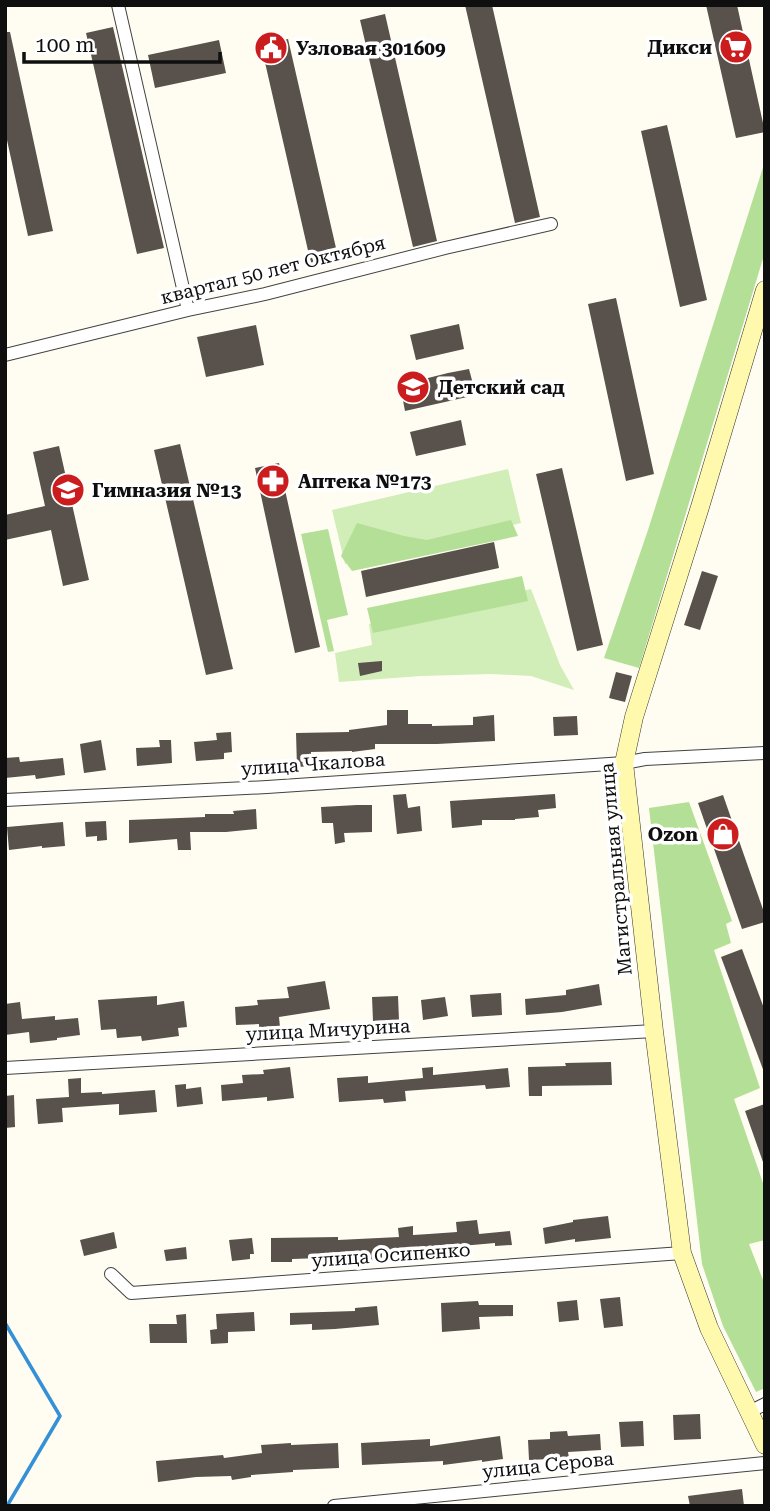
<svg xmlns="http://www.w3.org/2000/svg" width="770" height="1511" viewBox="0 0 770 1511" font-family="'Roboto Serif',serif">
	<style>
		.green { fill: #d1edb8 }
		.forest { fill: #b4df96 }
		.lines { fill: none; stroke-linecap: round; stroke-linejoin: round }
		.stream { stroke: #3490d7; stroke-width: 3.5 }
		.building { fill: #59514b }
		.minor-casing { stroke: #424242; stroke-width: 14 }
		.secondary-casing { stroke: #313131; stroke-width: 19 }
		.minor { stroke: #fff; stroke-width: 12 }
		.secondary { stroke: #fff9ad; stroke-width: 18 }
		.labels { text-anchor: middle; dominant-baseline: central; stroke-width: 7; stroke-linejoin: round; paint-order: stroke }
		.poi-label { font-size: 19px; font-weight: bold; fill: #0f0f0f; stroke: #fff; text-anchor: start }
		.street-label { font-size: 19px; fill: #0f0f0f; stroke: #fff }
	</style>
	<rect width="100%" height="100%" fill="#fffdf2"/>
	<path class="green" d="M508,469L521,523L345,564L332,510Z
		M531,589L560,665L574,690L531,676L491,674L421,676L339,682L335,653L372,645L369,624Z"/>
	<path class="forest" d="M765,161V252L639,668L604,658L648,530Z
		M511,520L518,536L352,571L341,556L357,523L404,536L427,540Z
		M328,529L348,615L327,620L334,651L328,652L301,534Z
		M522,576L528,601L373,633L367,608Z
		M689,802L732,921L726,924L731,943L714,950L760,1088L734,1099L765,1189V1240L749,1244L765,1285V1388L756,1392L723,1326L702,1264L649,808Z"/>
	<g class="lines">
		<path class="stream" d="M5,1323L60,1416L7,1506"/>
	</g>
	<path class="building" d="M465,5H492L540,217L515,223Z
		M706,5H737L765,132L736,138Z
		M385,14L437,241L413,247L360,20Z
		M113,27L164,248L137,254L86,33Z
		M5,32H10L53,231L28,236L5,131Z
		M288,39L339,261L312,268L261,45Z
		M219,40L226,73L155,88L148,55Z
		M667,125L707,300L680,307L641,131Z
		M616,298L654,474L626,481L588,304Z
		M459,324L464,349L416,360L410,335Z
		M256,325L264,365L206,377L197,337Z
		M469,369L476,395L405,411L400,385L448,373Z
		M461,420L466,445L416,456L410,432Z
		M180,444L233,669L206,675L154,450Z
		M59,446L89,580L63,586L51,530L5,540V515L45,506L33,452Z
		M279,463L320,647L295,653L255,468Z
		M562,468L603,645L577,651L536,474Z
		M494,542L499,568L366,597L361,571Z
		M702,571L718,576L700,630L684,625Z
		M382,661V671L360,676L358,663Z
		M616,672L632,676L625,702L609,698Z
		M387,710H408V724H432V726L473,725V717L494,715L495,741L437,744H375V749L352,752V751L311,752V766L297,767L296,733L349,732V730L387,725Z
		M577,716L578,735L554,736L553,717Z
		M231,732L232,752L224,753V759L196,761L194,742L217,740L216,733Z
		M101,740L106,770L84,773L80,744Z
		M159,740H171L172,763L137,766L136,748L160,747Z
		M19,757L20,762L63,758L65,775L36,779L35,775L5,778V758Z
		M406,794L408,808L420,806L422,831L397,834L393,795Z
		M555,794L556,808L538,810L539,817L515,819V820H482V825L452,828L450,801Z
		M723,795L765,915V922L742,929L698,803Z
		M357,805H372V832L344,833L345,842L335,844L333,823H322L321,807Z
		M256,809L257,829L226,832H190L191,850H178L177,839L129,843V820L205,817V814H234L233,811Z
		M106,821L107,840L97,841V836L86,837L85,822Z
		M63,822L65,846L42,848V846L9,850L7,827Z
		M742,949L765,1011L764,1072L721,957Z
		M325,981L330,1009L279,1017L280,1027H271L272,1039H259V1024L236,1025L235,1007L258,1005L257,1000L289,998L287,987Z
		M599,984L602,1005L562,1012L526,1015L525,999L566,995V990Z
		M501,993L502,1015L472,1017L470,995Z
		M157,996V1005L184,1001L187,1027L178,1028L179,1036L142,1041L141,1036L117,1038L116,1029L101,1030L98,1000Z
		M398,996L399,1020L373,1021L372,997Z
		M445,997L448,1016L423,1020L421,1000Z
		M20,1002L22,1019L55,1016V1020L78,1018L80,1035L57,1038V1040L30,1043L29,1032L5,1035V1004Z
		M611,1062L612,1085L542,1086V1096H529L528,1067L566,1066L565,1063Z
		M290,1067L294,1098L267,1101V1097L222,1101L221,1085L243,1083L242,1075L264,1074L263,1070Z
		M433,1067V1075L508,1068L510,1087L486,1089L485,1085L405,1091L406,1101L384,1103L383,1099L339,1102L337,1078L368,1076V1083L423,1078L422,1068Z
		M81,1078V1093L102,1092V1094L155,1090L157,1112L119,1115V1104L62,1108L63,1122L38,1124L36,1099L69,1097L68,1079Z
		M186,1084V1089L201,1087L203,1104L177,1107L175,1085Z
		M14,1095L15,1127L5,1128V1096Z
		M765,1104V1162H763L745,1111Z
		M608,1216L611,1238L575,1242V1239L545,1244L543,1228L573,1222V1220Z
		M477,1220L479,1234L510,1231L512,1245L495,1246V1243L382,1253V1260L368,1261L367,1257L355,1258V1255H321V1258L292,1259V1262H271V1238L338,1237V1240L399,1237L398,1228L413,1226V1235L429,1234L457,1232L456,1222Z
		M114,1232L117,1248L84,1256L80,1240Z
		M252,1238L254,1254H250V1259L232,1261L229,1240Z
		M186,1247L187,1259L166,1261L164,1250Z
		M620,1297L623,1326L604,1328L600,1299Z
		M577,1300L579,1320L559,1322L557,1302Z
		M478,1301L479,1305H513V1316L479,1317L480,1329L442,1332L441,1303Z
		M377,1306L379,1325L335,1329L312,1330V1324L290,1325V1313L355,1311V1308Z
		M254,1312L255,1331L228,1332V1343L211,1344L210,1330L217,1329L216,1314Z
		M186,1314L187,1343H150L149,1324H177L176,1315Z
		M700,1414L701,1439L674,1440L673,1415Z
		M643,1421L644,1446L621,1447L619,1422Z
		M567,1431L568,1436L600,1434L601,1450L568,1452L569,1458L529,1460L528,1440L550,1439V1432Z
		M500,1436L503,1459L482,1462V1460L443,1465V1461L362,1465L361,1443L430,1439V1446Z
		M291,1443V1445L338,1443L339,1468L293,1470V1472L251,1475V1477L232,1480L231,1476L196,1477L158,1482L156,1461L223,1455L224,1458L262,1453L261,1445Z
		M742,1489L744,1506H690L688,1496Z"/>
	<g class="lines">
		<defs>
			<path id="minor" d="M118,5L188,310
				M5,355L188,310L265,294L445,248L551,224
				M5,800L267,787L624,763L645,759L765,753
				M5,1068L654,1031
				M111,1274L131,1293L682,1253
				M749,1412L765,1404
				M334,1506L765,1463"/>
			<path id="secondary" d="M765,290L700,507L634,717L624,763L654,1031L682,1253L709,1328L765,1445"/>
		</defs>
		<use href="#minor" class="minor-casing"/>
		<use href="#secondary" class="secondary-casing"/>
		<use href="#minor" class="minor"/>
		<use href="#secondary" class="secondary"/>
	</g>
	<defs>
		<symbol id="supermarket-disc" viewBox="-11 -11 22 22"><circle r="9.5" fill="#cb1c1e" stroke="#fff"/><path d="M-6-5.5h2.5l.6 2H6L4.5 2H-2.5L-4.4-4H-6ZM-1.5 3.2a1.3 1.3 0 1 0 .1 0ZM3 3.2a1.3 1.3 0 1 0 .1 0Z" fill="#fff"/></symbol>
		<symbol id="civic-disc" viewBox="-11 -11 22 22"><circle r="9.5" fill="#cb1c1e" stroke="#fff"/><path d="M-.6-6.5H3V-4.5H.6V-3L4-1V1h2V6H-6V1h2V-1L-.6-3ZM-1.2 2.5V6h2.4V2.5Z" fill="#fff"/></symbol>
		<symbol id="school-disc" viewBox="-11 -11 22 22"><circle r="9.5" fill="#cb1c1e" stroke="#fff"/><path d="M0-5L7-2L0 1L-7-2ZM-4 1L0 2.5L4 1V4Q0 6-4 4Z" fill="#fff"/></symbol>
		<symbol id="pharmacy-disc" viewBox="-11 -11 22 22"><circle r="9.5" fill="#cb1c1e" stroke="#fff"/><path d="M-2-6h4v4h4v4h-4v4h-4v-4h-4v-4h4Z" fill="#fff"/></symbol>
		<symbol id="shop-disc" viewBox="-11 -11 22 22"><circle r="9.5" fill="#cb1c1e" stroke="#fff"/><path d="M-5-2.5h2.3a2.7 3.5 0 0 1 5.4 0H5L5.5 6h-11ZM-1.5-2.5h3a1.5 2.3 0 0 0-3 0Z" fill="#fff"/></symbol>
	</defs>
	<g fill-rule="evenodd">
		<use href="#supermarket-disc" x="717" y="28" width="38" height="38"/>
		<use href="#civic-disc" x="252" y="29" width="38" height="38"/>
		<use href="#school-disc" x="394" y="368" width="38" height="38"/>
		<use href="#pharmacy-disc" x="254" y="462" width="38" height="38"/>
		<use href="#school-disc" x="49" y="471" width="38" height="38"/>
		<use href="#shop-disc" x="704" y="815" width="38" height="38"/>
	</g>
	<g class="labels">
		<g class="poi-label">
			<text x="712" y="47" text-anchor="end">Дикси</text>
			<text x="296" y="48">Узловая 301609</text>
			<text x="438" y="387">Детский сад</text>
			<text x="298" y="481">Аптека №173</text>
			<text x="92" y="490">Гимназия №13</text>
			<text x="698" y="834" text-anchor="end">Ozon</text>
		</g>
		<g class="street-label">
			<text transform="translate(273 270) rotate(-14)">квартал 50 лет Октября</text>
			<text transform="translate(313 764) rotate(-4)">улица Чкалова</text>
			<text transform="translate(616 869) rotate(-95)">Магистральная улица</text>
			<text transform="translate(328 1030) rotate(-3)">улица Мичурина</text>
			<text transform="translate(391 1255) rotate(-4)">улица Осипенко</text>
			<text transform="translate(548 1465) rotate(-6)">улица Серова</text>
		</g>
	</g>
	<rect width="770" height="1511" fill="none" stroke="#0f0f0f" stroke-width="14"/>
	<path d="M24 52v10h196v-10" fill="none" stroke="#0f0f0f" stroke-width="3.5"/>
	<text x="35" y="52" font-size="21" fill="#0f0f0f" stroke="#ffffff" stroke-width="5" paint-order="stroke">100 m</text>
</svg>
